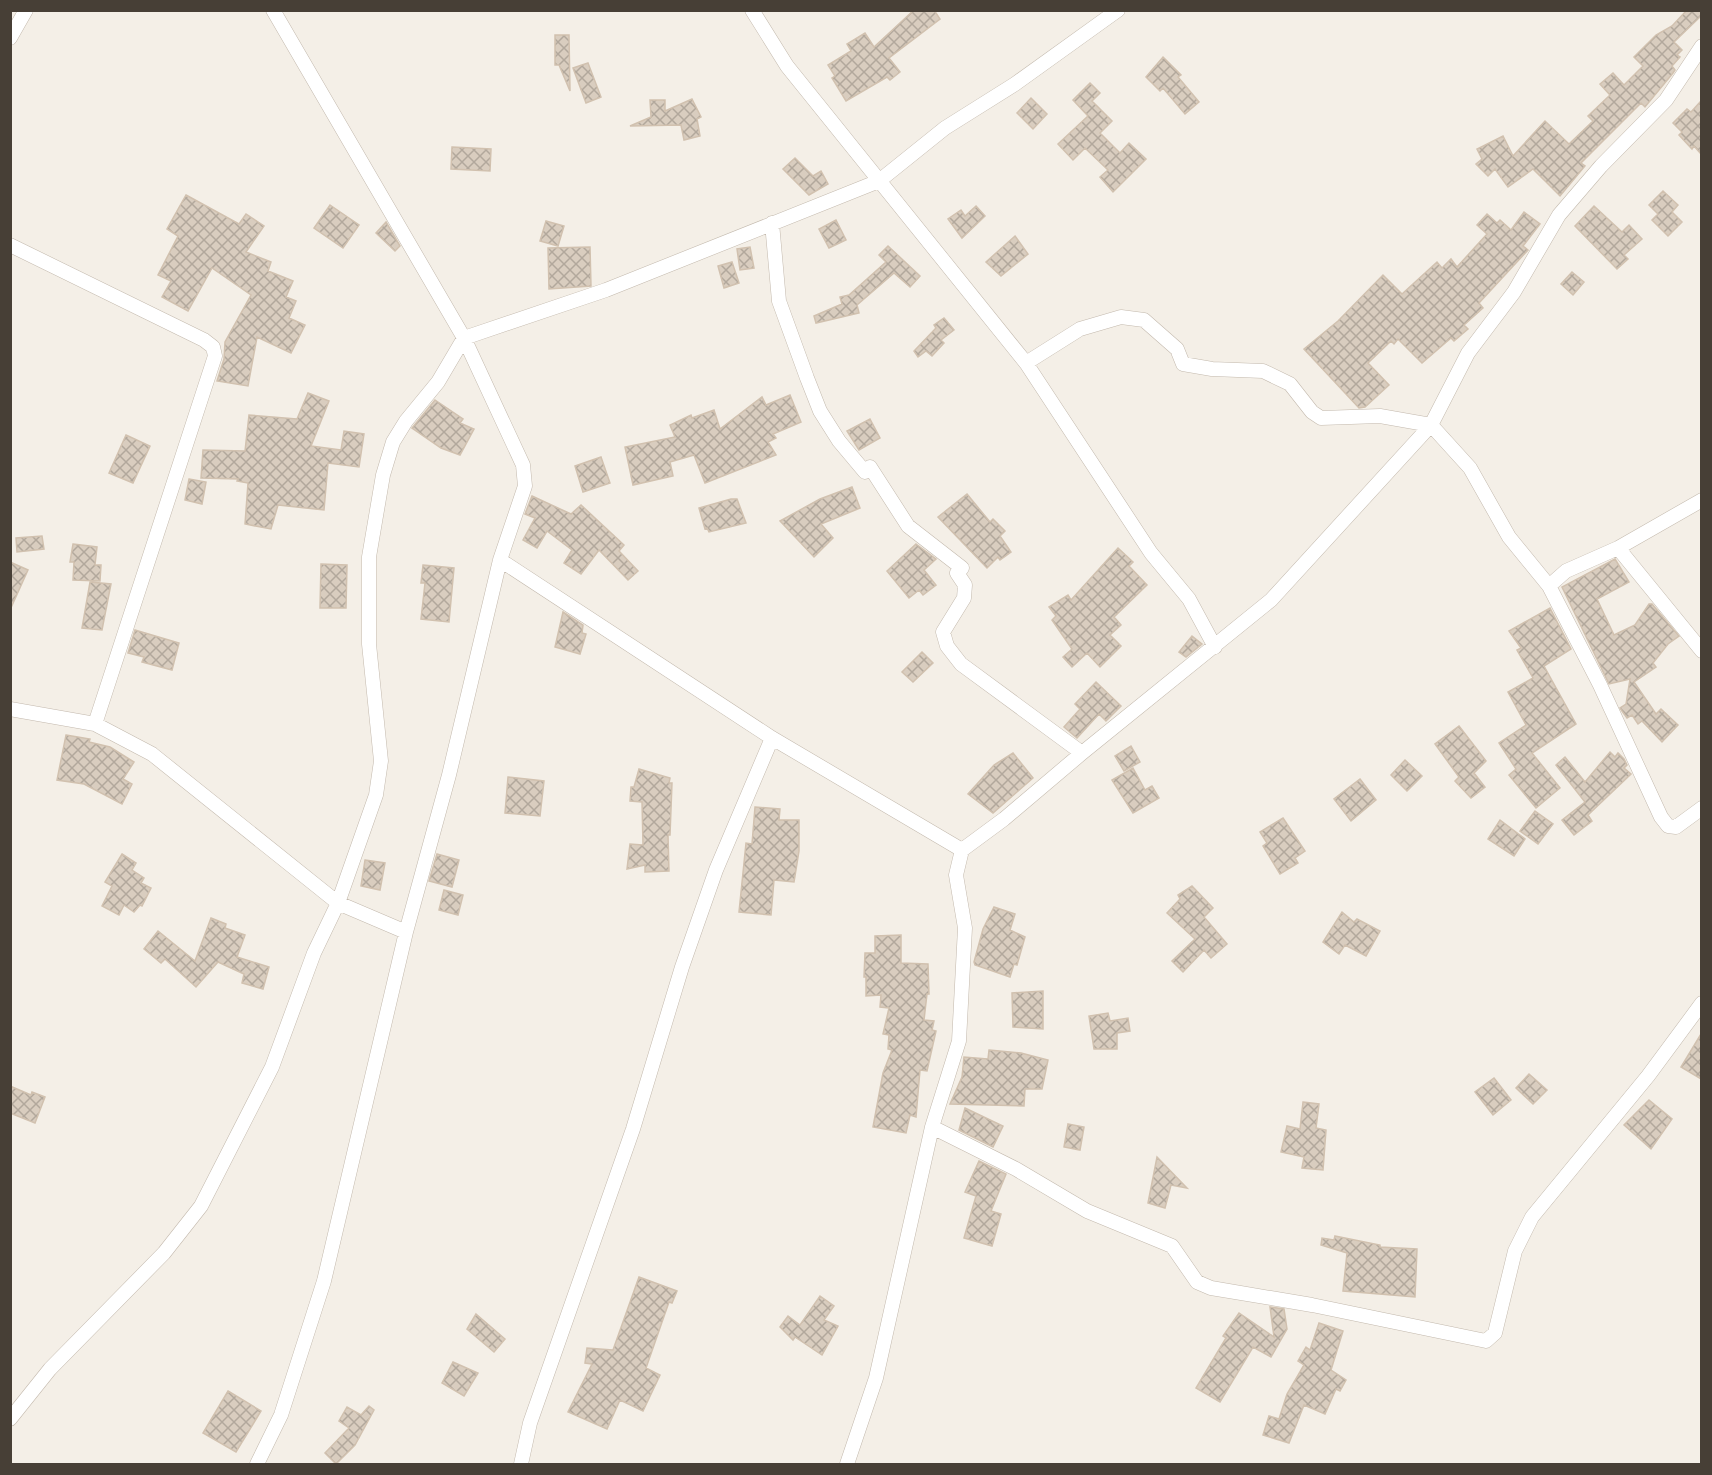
<svg xmlns="http://www.w3.org/2000/svg" width="1712" height="1475" viewBox="0 0 1712 1475" font-family="'Fira Sans',sans-serif">
	<style>
		.building { fill: url(#building-cross-hatch); stroke: #d1c1af; stroke-width: 1.5 }
		.lines { fill: none; stroke-linecap: round; stroke-linejoin: round }
		.minor-casing { stroke: #c3b9ad; stroke-width: 15 }
		.minor { stroke: #fff; stroke-width: 14 }
	</style>
	<defs>
		<pattern id="building-cross-hatch" width="8" height="8" patternUnits="userSpaceOnUse" patternTransform="scale(1.5)"><rect width="8" height="8" fill="#d9cdbf"/><path d="M0 0l8 8M0 8l8-8" fill="none" stroke="#b2a89c"/></pattern>
	</defs>
	<rect width="100%" height="100%" fill="#f4efe7"/>
	<path class="building" d="M914,10H934L940,19L889,58L900,72L890,80L887,77L846,101L832,78L835,76L828,65L851,51L847,44L865,33L874,47Z
		M1687,10H1701V16L1674,42L1682,50L1677,55L1680,57L1672,66L1675,70L1673,73L1645,107L1641,103L1581,163L1585,166L1560,196L1533,169L1508,187L1495,169L1488,176L1476,164L1482,159L1477,149L1503,136L1513,156L1545,121L1569,144L1593,121L1588,116L1610,95L1600,84L1613,73L1624,85L1643,66L1634,57L1656,35L1672,26Z
		M555,35H569L570,91L559,65H555Z
		M1163,57L1181,75L1178,77L1199,102L1185,114L1163,88L1160,91L1146,77Z
		M588,63L601,97L586,103L573,68Z
		M1090,83L1100,93L1092,101L1112,121L1100,133L1120,153L1129,143L1146,159L1113,192L1100,177L1108,170L1085,148L1073,160L1058,144L1088,116L1073,100Z
		M1031,98L1047,114L1033,129L1017,113Z
		M692,99L701,117L697,119L700,136L684,140L681,125L630,126L651,117L650,100H665V111Z
		M1701,101V154L1694,146L1692,149L1679,135L1682,132L1673,123L1687,109L1691,112Z
		M452,147L491,149L490,171L451,169Z
		M795,158L813,176L821,171L828,184L809,195L783,169Z
		M1663,191L1678,205L1672,212L1682,222L1668,236L1652,220L1658,214L1649,205Z
		M186,195L239,224L246,214L264,226L246,252L271,262L268,271L293,281L286,297L296,301L289,318L305,325L291,353L257,337L248,386L217,381L224,359L225,342L251,295L212,268L188,311L162,297L171,281L158,275L178,236L167,229Z
		M330,205L359,225L343,248L314,228Z
		M976,206L985,216L962,238L948,219L961,210L965,216Z
		M1594,206L1622,232L1629,225L1642,239L1624,255L1628,259L1617,269L1575,226Z
		M1524,212L1540,224L1523,246L1528,250L1479,303L1483,308L1464,325L1468,329L1454,341L1451,338L1422,363L1398,339L1394,344L1391,341L1368,363L1389,385L1365,407L1359,408L1304,349L1338,321L1383,275L1402,294L1437,262L1442,268L1451,259L1457,267L1487,234L1477,225L1487,214L1497,223L1500,220L1511,230Z
		M836,220L846,240L829,248L819,229Z
		M546,221L564,226L558,246L540,241Z
		M386,222L400,246L395,251L376,233Z
		M1015,236L1028,254L1001,276L986,262Z
		M888,246L920,276L910,287L894,273L857,305L859,313L816,323L814,316L842,304L840,297L849,295L886,262L879,255Z
		M590,247L591,286L549,289L548,248Z
		M750,247L754,268L740,270L737,249Z
		M732,262L739,283L724,288L718,266Z
		M1572,272L1584,282L1573,295L1561,284Z
		M944,318L954,330L941,340L944,343L932,356L926,351L918,357L914,351L936,328L934,325Z
		M308,393L329,401L311,446L341,450L344,431L364,434L359,467L328,463L324,510L278,505L271,529L245,524L248,483L237,481L238,479L201,478L203,450L245,451L249,415L297,419Z
		M790,395L801,422L773,434L776,438L768,442L776,455L705,483L694,455L670,462L673,476L633,485L625,447L675,437L670,425L691,415L692,418L714,410L720,429L762,397L766,405Z
		M435,400L463,419L460,423L474,429L460,455L441,448L412,428Z
		M870,419L880,438L859,450L847,431Z
		M126,435L150,446L133,483L109,473Z
		M601,457L610,483L583,492L575,466Z
		M189,479L206,482L202,504L185,500Z
		M852,487L860,508L821,524L833,538L814,557L780,521L820,499Z
		M967,494L990,522L993,519L1005,531L1000,536L1011,552L1000,560L998,557L987,568L938,517Z
		M532,496L571,514L581,505L624,545L619,551L638,571L628,580L599,550L581,574L564,563L572,550L547,531L537,548L523,540L535,518L525,514Z
		M731,499H737L746,523L709,532L707,528L705,529L699,508Z
		M42,536L44,549L17,552L16,538Z
		M73,544L97,547L95,565H101L100,581L73,580L74,562H70Z
		M916,544L936,559L924,570L936,585L923,595L919,590L909,598L887,571Z
		M1118,548L1133,562L1129,566L1147,585L1114,617L1121,625L1110,635L1121,646L1100,667L1087,653L1072,667L1063,657L1072,649L1052,620L1056,616L1049,607L1068,595L1071,600Z
		M1615,559L1629,582L1597,599L1614,635L1635,625L1649,604H1652L1679,636L1668,644L1653,663L1656,667L1634,682L1656,714L1661,709L1678,725L1662,742L1642,721L1638,724L1632,715L1627,718L1622,711L1620,708L1626,704L1630,679L1609,684L1562,587Z
		M10,562L28,570L10,610Z
		M321,564L347,565L346,608H320Z
		M423,565L454,568L449,622L421,619L425,583H421Z
		M90,582L111,584L102,630L82,628Z
		M1550,608L1571,649L1544,666L1576,724L1532,753L1560,788L1536,808L1509,775L1516,769L1499,743L1526,725L1508,692L1533,678L1517,650L1521,648L1509,631Z
		M563,612L583,625L582,633L586,634L580,654L555,647Z
		M135,630L179,643L172,670L142,662L144,657L128,653Z
		M1192,636L1202,644L1186,657L1179,652Z
		M922,652L933,663L913,682L902,672Z
		M1096,682L1121,706L1106,721L1099,714L1077,738L1064,727L1080,709L1075,704Z
		M1459,726L1486,761L1474,773L1485,787L1471,798L1455,781L1459,777L1435,744Z
		M66,735L90,739L89,742L110,747L134,762L123,779L132,784L122,804L84,784L57,780Z
		M1131,746L1140,762L1124,771L1115,756Z
		M1610,752L1615,757L1618,753L1624,759L1627,765L1624,768L1631,774L1588,815L1592,821L1574,835L1562,820L1585,802L1556,765L1565,757L1585,782Z
		M1013,753L1033,778L993,813L968,794L994,765Z
		M1405,760L1422,776L1407,791L1391,775Z
		M1133,768L1145,790L1152,786L1159,798L1133,813L1112,780Z
		M639,769L670,778L669,783H672L670,835H668L669,871L645,872V865L627,869L630,844L643,845L642,802L630,801L631,787H634Z
		M508,777L544,781L540,816L505,813Z
		M1360,779L1376,800L1351,821L1334,799Z
		M755,807L780,809L779,820H799V851L794,882L774,880L771,915L739,912L746,843L752,844Z
		M1535,811L1553,824L1538,844L1520,831Z
		M1283,818L1305,851L1295,858L1298,863L1280,874L1263,846L1267,843L1260,832Z
		M1500,820L1525,839L1514,856L1488,839Z
		M122,854L136,863L132,870L144,878L141,883L151,888L142,906L140,905L134,912L124,905L119,915L102,906L112,886L105,882Z
		M437,854L459,860L452,887L429,881Z
		M365,860L385,863L380,890L361,886Z
		M1192,886L1213,908L1204,917L1227,944L1211,958L1204,950L1183,972L1172,961L1195,939L1167,913L1180,899L1178,895Z
		M444,890L463,895L458,915L439,910Z
		M994,907L1015,914L1010,930L1025,937L1017,965L1014,964L1010,977L975,965L974,962L983,929Z
		M1342,912L1354,922L1357,919L1380,931L1366,956L1345,945L1339,954L1323,942Z
		M211,918L226,924L225,928L245,935L237,957L269,967L263,989L242,983L244,974L218,962L196,987L165,959L161,963L144,949L158,931L195,961Z
		M901,935V963L928,964L929,994H927L924,1020L934,1021L932,1030L936,1031L927,1071L920,1070L916,1117L910,1115L906,1133L873,1127L883,1073L892,1050L888,1049L889,1035L883,1034L889,1008L880,1007L881,995L866,996V977H864L865,953H875V936Z
		M1043,991V1029L1013,1027L1012,993Z
		M1108,1013L1110,1021L1128,1018L1130,1031L1117,1033V1049H1094L1089,1016Z
		M1701,1034V1079L1681,1067Z
		M989,1050L1021,1053L1048,1060L1042,1089H1025L1024,1106L950,1104L962,1077L964,1057L988,1059Z
		M1529,1074L1547,1090L1533,1104L1516,1088Z
		M1494,1078L1511,1100L1493,1115L1475,1092Z
		M10,1086L31,1095L32,1092L45,1097L35,1123L10,1113Z
		M1649,1100L1672,1119L1651,1149L1624,1125Z
		M1303,1102L1319,1104L1316,1128L1326,1130L1323,1170L1302,1168L1304,1157L1281,1152L1287,1126L1300,1129Z
		M965,1108L1003,1126L993,1147L959,1130Z
		M1068,1124L1084,1127L1080,1150L1064,1147Z
		M1157,1157L1187,1188L1171,1185L1165,1208L1148,1203Z
		M979,1161L1006,1174L991,1211L1001,1214L992,1246L964,1238L976,1196L965,1192Z
		M1335,1236L1380,1245V1247L1417,1249L1415,1297L1343,1291L1347,1253L1321,1245L1322,1238L1334,1240Z
		M639,1277L677,1291L672,1303L669,1302L646,1368L660,1375L643,1411L620,1400L607,1429L568,1412L592,1364L585,1363L587,1348L613,1350Z
		M820,1296L834,1306L824,1320L838,1326L822,1355L795,1337L793,1340L780,1327L788,1316L800,1325Z
		M1270,1307L1284,1309L1287,1329L1271,1357L1253,1347L1220,1402L1196,1388L1226,1338L1223,1336L1239,1313L1274,1337Z
		M476,1314L505,1339L494,1352L467,1329Z
		M1319,1323L1343,1331L1331,1370L1346,1380L1340,1391L1336,1389L1325,1414L1304,1405L1289,1443L1263,1435L1269,1416L1279,1419L1287,1394L1304,1365L1298,1361L1306,1347L1310,1350Z
		M453,1362L478,1373L464,1396L442,1383Z
		M228,1391L261,1411L236,1452L203,1433Z
		M369,1406L374,1410L355,1445L336,1464L325,1453L349,1428L339,1421L347,1407L361,1415Z"/>
	<g class="lines">
		<defs>
			<path id="minor" d="M273,10L464,338L523,465L525,486L500,560L772,738L962,850
				M752,10L787,66L1026,363L1151,553L1189,599L1215,647
				M10,38L26,10
				M772,223L779,301L807,378L820,411L839,441L865,472L870,467L908,526L962,568L957,573L965,585L964,598L943,632L947,646L961,664L1082,753
				M10,245L204,340L213,347L215,356L95,724
				M1026,363L1080,329L1121,317L1144,320L1177,349L1183,364L1212,369L1263,371L1290,384L1312,412L1321,418L1380,416L1431,425L1470,468L1509,537L1549,586L1566,571L1618,548L1702,500
				M1618,548L1702,651
				M1549,586L1600,685L1661,817L1668,826L1676,827L1702,808
				M10,709L95,724L152,754L338,903L406,932
				M932,1127L1016,1169L1087,1211L1172,1246L1197,1282L1211,1288L1312,1305L1486,1341L1495,1333L1515,1251L1532,1217L1648,1076L1702,1003
				M10,1419L50,1369L164,1253L201,1206L272,1067L314,953L338,903L376,795L381,761L369,644V557L383,475L393,442L406,421L438,382L464,338L606,290L879,181L945,128L1015,84L1118,10
				M257,1464L281,1415L324,1281L406,932L449,775L500,560
				M521,1464L530,1423L633,1129L682,967L716,870L772,738
				M847,1464L876,1378L932,1127L959,1041L965,928L956,875L962,850L1004,819L1082,753L1271,600L1431,425L1468,353L1514,292L1559,215L1601,166L1666,100L1702,46"/>
		</defs>
		<use href="#minor" class="minor-casing"/>
		<use href="#minor" class="minor"/>
	</g>
	<rect width="1712" height="1475" fill="none" stroke="#473f36" stroke-width="24"/>
</svg>
